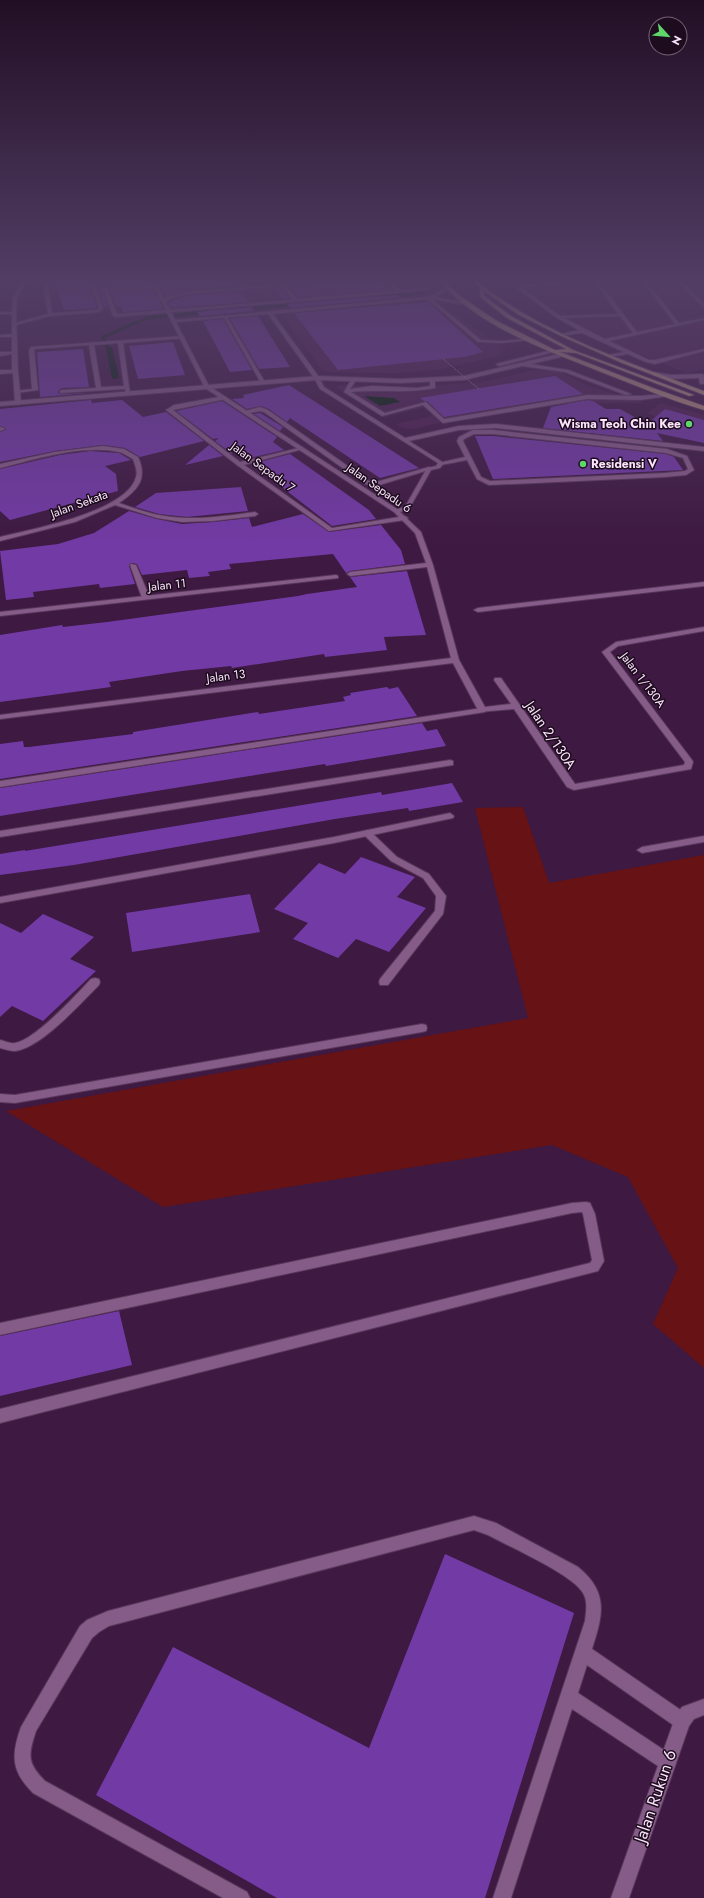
<svg xmlns="http://www.w3.org/2000/svg" width="704" height="1898" viewBox="0 0 704 1898" font-family="Jost,sans-serif">
	<style>
		.built { fill: #4c214e }
		.green { fill: #671214 }
		.water { fill: #002104 }
		.lines { fill: none; stroke-linecap: round; stroke-linejoin: round }
		.stream { stroke: #002104; stroke-width: 3.5 }
		.building { fill: #723aa5 }
		.service-casing { stroke: #58375a; stroke-width: 2 }
		.minor-casing { stroke: #58375a; stroke-width: 2 }
		.tertiary-casing { stroke: #58375a; stroke-width: 2 }
		.primary-casing { stroke: #58375a; stroke-width: 2 }
		.service { fill: #855c87; fill-rule: evenodd }
		.minor { fill: #855c87; fill-rule: evenodd }
		.tertiary { fill: #855c87; fill-rule: evenodd }
		.primary { fill: #b4917b; fill-rule: evenodd }
		.path-bridge { stroke: #9e7fa0; stroke-width: 1; stroke-dasharray: 2 1; stroke-linecap: butt }
		.poi-dot { fill: #60d56a; stroke: #1c0c1d; stroke-width: 1.5 }
		.labels { text-anchor: middle; dominant-baseline: central; stroke-width: 3; stroke-linejoin: round; paint-order: stroke }
		.far-poi-label { font-size: 12px; font-weight: bold; fill: #fbe3fc; stroke: #1c0c1d; text-anchor: end }
		.far-street-label { font-size: 12px; fill: #fbe3fc; stroke: #1c0c1d }
		.street-label { font-size: 14px; fill: #fbe3fc; stroke: #1c0c1d }
		.near-street-label { font-size: 17px; fill: #fbe3fc; stroke: #1c0c1d }
	</style>
	<rect width="100%" height="100%" fill="#3e1941"/>
	<path class="built" d="M99,281H406L411,291L114,318Z
		M600,281H704V369L686,373L609,341L585,331L523,288L527,286Z
		M423,302L439,303L493,341L507,348L498,356L437,370L394,373L331,372L322,370L283,316L289,314Z
		M535,370L557,371L588,386L644,403L560,404L438,423L414,429L402,428L396,424L432,416L426,407L384,417L335,387L339,385L411,387L483,382Z
		M661,403L704,415V443L648,413Z"/>
	<path class="green" d="M523,807L549,883L704,855V1368L653,1324L678,1268L628,1177L552,1145L163,1207L6,1111L528,1018L475,808Z"/>
	<path class="water" d="M112,347L119,378L112,379L106,348Z
		M364,396L394,398L400,402L380,406Z"/>
	<g class="lines">
		<path class="stream" d="M380,297L422,293
			M243,309L296,304
			M111,355L103,337L147,318L207,312"/>
	</g>
	<path class="building" d="M54,281H88L97,308L64,310Z
		M95,281H99L108,307H104Z
		M106,281H150L163,309L123,312L121,306H116Z
		M157,281H235L239,286L186,290L165,297Z
		M384,281L392,290L298,297L289,287Z
		M281,287L290,299H283L274,288Z
		M241,291L249,302L171,308L168,303L186,295Z
		M398,295L401,298L290,308L287,304Z
		M428,302L483,352L464,357L338,370L294,313Z
		M252,307L254,311L200,316L197,312Z
		M258,316L290,367L259,369L230,319Z
		M223,319L252,370L230,372L203,321Z
		M173,342L185,375L138,379L129,346Z
		M83,349L89,387L62,388L59,390L58,393L60,394L90,393L40,397L37,352Z
		M555,376L583,394L444,417L427,401H424L420,398Z
		M289,385L419,468L380,478L290,418L287,422L269,409L261,406L247,409L232,399L244,398L243,395Z
		M91,400L92,403L122,400L143,417L166,412L204,441L140,457L125,448L103,445L55,451L0,462V432L6,429L0,426V409Z
		M587,400L593,401L606,409H620L647,424L665,409L704,420V443L657,433L663,441L543,428L551,407Z
		M222,401L277,437L273,442L284,450L245,459L230,448L232,454L215,441L219,438L213,439L176,411Z
		M260,413L283,427L280,431L254,414Z
		M475,436H493L666,454L674,457L683,470L493,479Z
		M209,445L223,456L185,465Z
		M90,451L119,453L131,460L105,466L116,474L118,491L10,520L0,511V469L60,455Z
		M290,454L369,510L376,519L332,526L252,464Z
		M241,487L248,511L187,517L159,514L135,507L156,493Z
		M129,511L157,519L182,524L213,522L249,518L252,527L303,514L329,532L381,525L401,550L405,564L350,571L346,573L333,554L229,564L231,569L208,572L210,576L189,578L187,570L142,575L137,564L131,563L129,566L135,584L100,588L99,584L33,592L34,597L6,600L0,551L58,544L94,533Z
		M407,571L426,635L384,637L387,650L325,657L324,654L232,668L231,666L182,671L109,682L111,687L0,702V635L62,625L63,627L107,622L298,596L307,594L357,587L350,577Z
		M387,687L389,689L398,687L417,716L0,779V744L23,741L24,747H29L133,734V732L220,718L258,712L259,714L345,701L343,697L351,695L350,693Z
		M422,723L427,731L437,729L446,746L326,766L325,764L0,816V788Z
		M452,783L463,802L409,811L408,808L335,819L74,865L0,875V854L25,850V851L381,792L382,795Z
		M361,857L415,877L397,897L426,908L389,952L356,939L338,958L293,939L308,923L274,909L319,863L345,874Z
		M250,894L260,932L132,952L126,913Z
		M43,914L94,937L70,959L96,971L43,1021L12,1006L0,1017V923L21,933Z
		M119,1311L132,1365L0,1396V1336Z
		M445,1554L574,1613L485,1898H277L96,1795L173,1647L369,1748Z"/>
	<g class="lines">
		<defs>
			<path id="service" d="M43,281H47L52,313L98,310L99,308L89,281H93L103,308L99,312L50,316L12,326V324L48,314Z
				M100,281H104L117,314L293,300L278,281H282L297,299L395,291L386,281H390L400,290L429,288L431,289L399,293L115,317L113,316Z
				M573,281H591L522,288L560,316L618,314L594,281H598L637,332L675,324L642,281H646L679,323L704,318V320L609,341L649,360H655L704,349V351L655,364L646,362L628,354L609,357V355L624,352L582,333L561,336V334L579,330L557,318L517,288L523,285ZM620,316L633,333L605,339L564,318Z
				M677,281H681L704,304V308Z
				M429,297L481,340L501,341L528,339L530,340L501,343L478,342L427,299Z
				M223,316L227,317L266,384L261,383Z
				M183,336L185,338L123,343L130,394H126L125,389L60,393V391L62,390L96,388L89,345L34,349L38,390L17,393L14,391L32,389L29,350L31,347ZM118,343L124,386L101,387L94,345Z
				M0,352H15L17,353L0,356Z
				M524,363L568,370L631,394L626,395L565,372L522,366Z
				M654,372L671,375L702,374L704,375V384H700L699,378L671,379L652,375Z
				M352,378L357,379L350,389L372,386L417,388L430,386V380L435,379V388C408,394 380,389 351,392L385,413L426,402L444,419L587,395L640,396L665,394L668,396L640,400L587,399L443,423L423,405L382,416L344,392Z
				M224,396L227,398L226,399L173,410L240,462L303,447V449L244,465L332,528L405,516L408,518L405,520L329,531L237,465L166,410L174,405Z
				M260,407L268,410L369,481L376,482L429,467L432,469L376,486L365,484L264,412L260,411L245,414L242,412Z
				M0,427L4,428L5,429L0,431Z
				M473,430H493L667,449L687,456L694,470L686,475L665,477L489,485L477,479L467,460L441,465L438,463L465,457L457,441L459,437ZM474,434H493L666,453L683,458L688,469L685,471L665,473L490,481L481,477L463,441L464,439Z
				M131,564L136,565L150,598L148,599L142,598L130,565Z
				M482,708H485V712L0,787V781Z
				M367,830L370,831L397,857L429,874L446,896L443,914L388,985H380L379,982L380,979L435,911L436,896L423,878L391,861L364,835L362,833Z
				M704,836V842L642,853L637,850L642,847Z
				M95,978L99,979L100,982L99,985C81,1003 41,1048 15,1051C10,1051 5,1049 0,1048V1040C5,1041 10,1044 15,1043C35,1040 77,994 91,979Z
				M586,1202L590,1203L595,1214L604,1261L598,1271L0,1423V1409L590,1263L592,1260L583,1214L582,1212L572,1213L0,1335V1323L572,1203Z
				M474,1516L496,1523L578,1567C609,1592 603,1615 592,1649L688,1715L690,1721L688,1727L682,1729L676,1727L587,1665L578,1693L673,1756L675,1762L673,1768L667,1770L661,1768L572,1709L511,1898H493L585,1621C586,1612 588,1601 583,1593C572,1574 510,1547 488,1535L474,1530L109,1626L99,1632L92,1638L36,1731C28,1755 27,1763 45,1781L247,1892L250,1898H223L33,1793C11,1771 11,1755 21,1727L80,1626L87,1620L108,1611Z"/>
			<path id="minor" d="M22,281H26L17,298L16,313L18,371L21,403L18,405L15,403L13,373L0,374V370H12V337H0V335L12,334V314H0V312H12L13,298Z
				M151,281H155L164,299L168,296L186,292L321,281H338L186,294L172,298L166,302L175,320L429,297L446,287H450V289L434,297L466,303L468,305L430,299L273,314L319,377L324,387L405,438L459,426L496,424L704,447V451L496,428L459,430L409,441L444,463L440,468L431,470L409,509L400,512L421,532L433,565L459,660L485,707L511,704L494,680L495,678H501L575,784L684,765L685,762L602,652L616,642L704,627V631L618,646L610,652L692,760L693,762L691,769L574,790L567,787L514,709L479,712L453,663L0,719V715L451,658L427,567L350,576L347,574L350,572L426,563L415,533L394,512L205,388ZM268,314L314,378L320,389L438,463L436,466L427,468L405,507L397,509L209,386L176,322Z
				M103,446L124,449L138,457C148,479 138,490 119,503C134,508 149,514 165,516C194,521 225,516 255,512L258,514L255,516L213,521L182,522L157,518L115,505L75,522L0,541V537C32,529 127,512 136,477C138,471 135,465 133,459C129,457 124,453 119,452C83,444 36,459 0,468V464L55,452Z
				M336,575L338,576V578L0,616V612Z
				M704,582V586L478,612L474,610L478,608Z
				M450,760L453,761V765L0,837V831Z
				M450,813L454,816L453,818L334,843L0,903V897L334,837Z
				M422,1024L426,1025L427,1028L426,1031L422,1032L15,1103L0,1102V1094L15,1095Z
				M704,1699V1715L694,1719L689,1726L629,1898H611L676,1715L682,1707Z"/>
			<path id="tertiary" d="M552,350L554,352L499,366L496,364Z
				M563,353L565,356L464,380L400,383L317,380L0,406V402L317,376L400,379L464,376Z"/>
			<path id="primary" d="M440,281H444L460,296L497,321L555,350L566,349L507,318L480,297V288L474,281H478C486,290 497,296 507,303C565,341 639,366 704,391V395L622,363L561,336L519,315L484,291V296L511,316L573,350L694,395L689,396L576,353L560,352L653,388L704,406V410C669,400 635,385 601,372C547,350 478,327 440,281Z"/>
		</defs>
		<use href="#service" class="service-casing"/>
		<use href="#minor" class="minor-casing"/>
		<use href="#tertiary" class="tertiary-casing"/>
		<use href="#primary" class="primary-casing"/>
		<use href="#service" class="service"/>
		<use href="#minor" class="minor"/>
		<use href="#tertiary" class="tertiary"/>
		<use href="#primary" class="primary"/>
		<path class="path-bridge" d="M443,359L479,389"/>
	</g>
	<linearGradient id="sky" x2="0" y2="1"><stop stop-color="#220e24"/><stop offset="0.51" stop-color="#523e65"/><stop offset="1" stop-color="#523e65" stop-opacity="0"/></linearGradient>
	<rect width="704" height="547" fill="url(#sky)"/>
	<g class="poi-dot">
		<circle cx="689" cy="424" r="4"/>
		<circle cx="583" cy="464" r="4"/>
	</g>
	<g class="labels">
		<g class="far-poi-label">
			<text x="681" y="424">Wisma Teoh Chin Kee</text>
			<text x="591" y="464" text-anchor="start">Residensi V</text>
		</g>
		<g class="far-street-label">
			<text transform="translate(263 467) rotate(36)">Jalan Sepadu 7</text>
			<text transform="translate(379 488) rotate(35)">Jalan Sepadu 6</text>
			<text transform="translate(79 504) rotate(-20)">Jalan Sekata</text>
			<text transform="translate(167 585) rotate(-6)">Jalan 11</text>
			<text transform="translate(226 676) rotate(-7)">Jalan 13</text>
			<text transform="translate(643 680) rotate(53)">Jalan 1/130A</text>
		</g>
		<g class="street-label">
			<text transform="translate(551 735) rotate(56)">Jalan 2/130A</text>
		</g>
		<g class="near-street-label">
			<text transform="translate(655 1796) rotate(-71)">Jalan Rukun 6</text>
		</g>
	</g>
	<g transform="translate(668 36) rotate(117)"><circle r="19" fill="#1c0c1d" stroke="#756276"/>
	<path d="M0-3L7 15L0 10L-7 15Z" fill="#60d56a"/>
	<text y="-6" font-size="11" font-weight="bold" text-anchor="middle" fill="#fbe3fc">N</text>
	</g>
</svg>
